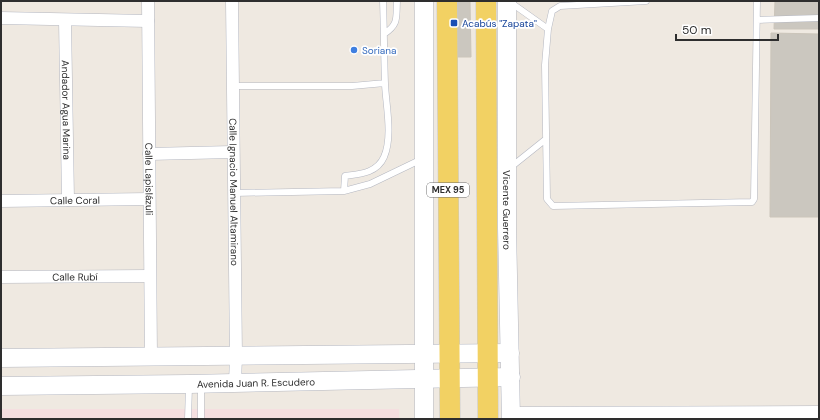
<svg xmlns="http://www.w3.org/2000/svg" width="820" height="420" viewBox="0 0 820 420" font-family="'DM Sans',sans-serif">
	<style>
		.medical { fill: #f5dfe0 }
		.building { fill: #cbc7bf; stroke: #cbc5ba }
		.lines { fill: none; stroke-linecap: round; stroke-linejoin: round }
		.lane-casing { stroke: #b4b7c1; stroke-width: 7 }
		.street-casing { stroke: #b4b7c1; stroke-width: 13 }
		.secondary-casing { stroke: #b4b7c1; stroke-width: 19 }
		.primary-casing { stroke: #c9c9c9; stroke-width: 21 }
		.lane { stroke: #fff; stroke-width: 6 }
		.street { stroke: #fff; stroke-width: 12 }
		.secondary { stroke: #fff; stroke-width: 18 }
		.primary { stroke: #f2d163; stroke-width: 20 }
		.transit-dot { fill: #1a4fb4; stroke: #fff; stroke-width: 1.5 }
		.shop-dot { fill: #3f7fe0; stroke: #fff; stroke-width: 1.5 }
		.labels { text-anchor: middle; dominant-baseline: central; stroke-width: 3.5; stroke-linejoin: round; paint-order: stroke }
		.shield { fill: #fff; stroke: #6d6d6d; stroke-width: 1 }
		.shield-label { font-size: 9px; font-weight: bold; fill: #2e2e2e }
		.transit-label { font-size: 10px; fill: #164399; stroke: #fff; text-anchor: start }
		.shop-label { font-size: 10px; fill: #366cbe; stroke: #fff; text-anchor: start }
		.street-label { font-size: 10px; fill: #2e2e2e; stroke: #fff }
	</style>
	<rect width="100%" height="100%" fill="#efe9e1"/>
	<path class="medical" d="M1,409H399V419H1Z"/>
	<path class="building" d="M452,1H470L471,57H452Z
		M775,1H819V29H774Z
		M771,33L819,34V217H770Z"/>
	<g class="lines">
		<defs>
			<path id="lane" d="M646,1L560,6L552,11L548,29L545,65L547,199L553,206L752,202L754,199L757,1
				M510,2L548,29
				M757,20L819,18
				M384,34C399,24 396,18 397,1
				M232,86H352L385,83
				M511,167L546,139
				M344,191L345,176C360,174 377,173 384,157C393,136 386,106 385,84C384,56 384,29 383,1
				M234,193L344,191L370,184L422,159
				M188,419L189,386
				M201,419V385"/>
			<g id="street">
				<path id="s1" d="M148,1L151,357"/>
				<path id="s2" d="M232,1L236,356L235,383"/>
				<path d="M1,18L148,21"/>
				<path id="s3" d="M65,20L68,200"/>
				<path d="M149,154L232,152"/>
				<path id="s4" d="M1,201L149,199"/>
				<path id="s5" d="M1,277L149,276"/>
				<path d="M511,413L819,412"/>
			</g>
			<g id="secondary">
				<path id="s6" d="M507,1V228L511,419"/>
				<path d="M1,358L510,353"/>
				<path id="s7" d="M1,386L189,384L511,377"/>
				<path d="M424,419V1"/>
			</g>
			<path id="primary" d="M447,1L450,419
				M486,1L488,419"/>
		</defs>
		<use href="#lane" class="lane-casing"/>
		<use href="#street" class="street-casing"/>
		<use href="#secondary" class="secondary-casing"/>
		<use href="#primary" class="primary-casing"/>
		<use href="#lane" class="lane"/>
		<use href="#street" class="street"/>
		<use href="#secondary" class="secondary"/>
		<use href="#primary" class="primary"/>
	</g>
	<rect class="transit-dot" x="450" y="19" width="8" height="8" rx="2"/>
	<circle class="shop-dot" cx="354" cy="50" r="4"/>
	<g class="labels">
		<rect class="shield" x="427" y="183" width="42" height="14" rx="3"/>
		<g class="shield-label">
			<text x="448" y="190">MEX 95</text>
		</g>
		<g class="transit-label">
			<text x="462" y="23">Acabús "Zapata"</text>
		</g>
		<g class="shop-label">
			<text x="362" y="50">Soriana</text>
		</g>
		<g class="street-label">
			<text stroke="none"><textPath href="#s3" startOffset="90">Andador Agua Marina</textPath></text>
			<text stroke="none"><textPath href="#s1" startOffset="178">Calle Lapislázuli</textPath></text>
			<text stroke="none"><textPath href="#s2" startOffset="191">Calle Ignacio Manuel Altamirano</textPath></text>
			<text stroke="none"><textPath href="#s4" startOffset="74">Calle Coral</textPath></text>
			<text stroke="none"><textPath href="#s6" startOffset="209">Vicente Guerrero</textPath></text>
			<text stroke="none"><textPath href="#s5" startOffset="74">Calle Rubí</textPath></text>
			<text stroke="none"><textPath href="#s7" startOffset="255">Avenida Juan R. Escudero</textPath></text>
		</g>
	</g>
	<rect width="820" height="420" fill="none" stroke="#2e2e2e" stroke-width="4"/>
	<path d="M676 34v6h102v-6" fill="none" stroke="#2e2e2e" stroke-width="2"/>
	<text x="682" y="34" font-size="12" fill="#2e2e2e" stroke="#ffffff" stroke-width="3" paint-order="stroke">50 m</text>
</svg>
